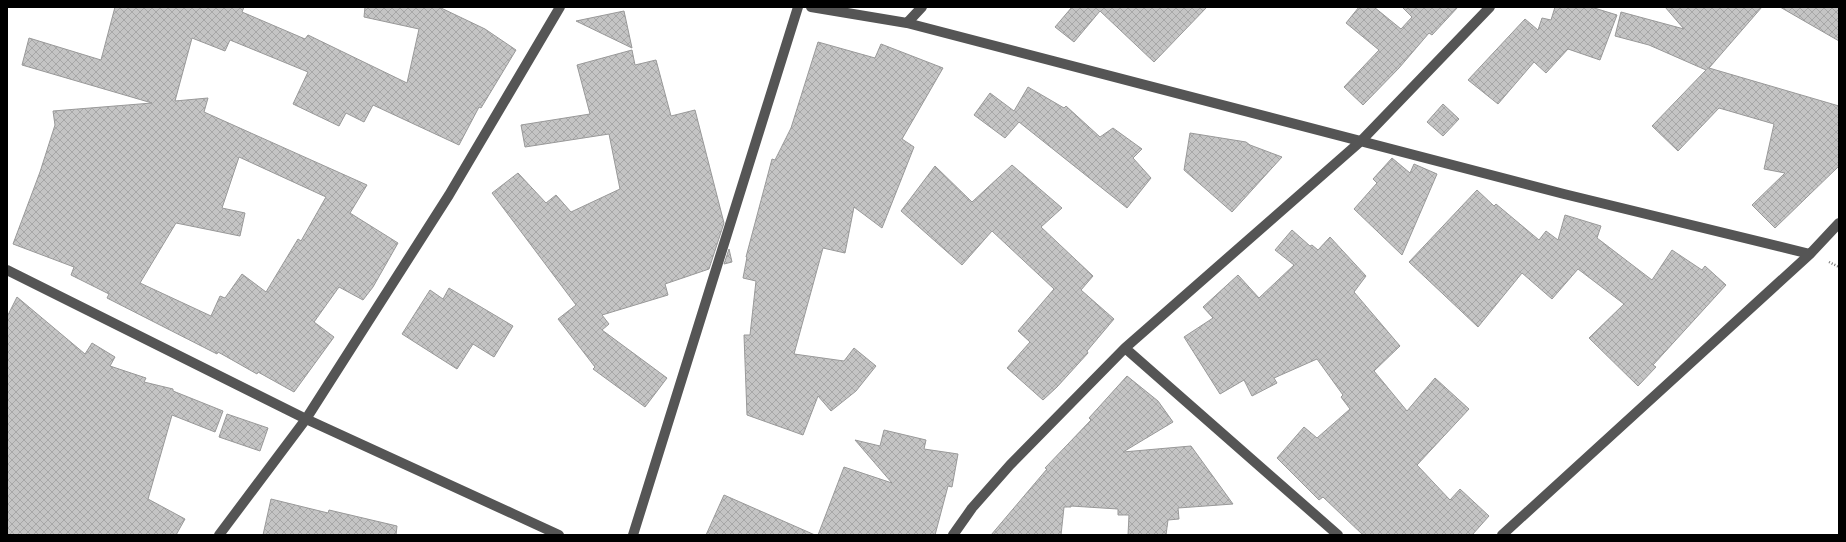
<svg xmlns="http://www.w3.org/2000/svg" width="1846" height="542" viewBox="0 0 1846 542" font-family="Quicksand,sans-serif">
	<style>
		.building { fill: url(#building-cross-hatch); stroke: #999; fill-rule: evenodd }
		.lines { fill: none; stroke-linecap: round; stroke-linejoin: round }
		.path { stroke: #777; stroke-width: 2.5; stroke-dasharray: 1 2; stroke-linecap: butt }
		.minor { stroke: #555; stroke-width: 10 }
	</style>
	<defs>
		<pattern id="building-cross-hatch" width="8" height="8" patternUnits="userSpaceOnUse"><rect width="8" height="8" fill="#c4c4c4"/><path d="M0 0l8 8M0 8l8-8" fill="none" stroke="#a7a7a7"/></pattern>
	</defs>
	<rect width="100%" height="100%" fill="#fff"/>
	<path class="building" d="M115,7H244L242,12L305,39L308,35L407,83L419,29L364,17L365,7H439L485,29L516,50L481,108L479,107L459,145L373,105L364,122L346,113L339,126L293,104L308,72L230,40L225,51L192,38L175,101L208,98L204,112L367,185L350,213L398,243L373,287L363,300L339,287L314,322L334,337L294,392L258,372L257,374L227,357L218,352L217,354L107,298L109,294L71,275L74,267L13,244L40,172L55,125L53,111L152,103L22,65L29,38L101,60ZM239,157L326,197L301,241L298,239L266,292L242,274L225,298L220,296L211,316L140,283L176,223L240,236L245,213L222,208Z
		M1072,7H1207L1154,62L1100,11L1074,42L1055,27Z
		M1359,7H1374L1401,29L1412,17L1402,7H1458L1432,35L1429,33L1399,68L1363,105L1344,87L1379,50L1346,23Z
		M1555,7H1591L1617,15L1600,60L1568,49L1546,73L1534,62L1498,104L1468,80L1525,19L1538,30L1542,18L1551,20Z
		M1665,7H1762L1709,68L1839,106V166L1775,228L1752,205L1785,173L1764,169L1774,124L1719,108L1678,151L1652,126L1706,70L1649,45L1615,36L1621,12L1684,29Z
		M1780,7H1839V41Z
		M624,11L632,48L576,21Z
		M818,42L875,58L881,44L943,68L902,139L914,147L882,228L854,207L845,253L823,248L794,354L844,361L854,348L876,366L856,391L831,411L818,396L803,435L747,415L744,335H750L756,281L743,278L747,257H746L772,159L775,160L791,128Z
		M632,50L635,65L656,60L671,116L695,110L724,223L709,269L665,284L668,295L602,315L609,324L602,330L667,378L645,407L593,369L595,367L558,319L576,305L492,193L518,173L546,203L556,195L571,212L620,189L609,134L525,147L521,125L590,114L577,65Z
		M1028,87L1064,108L1066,106L1100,137L1113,128L1142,149L1133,158L1151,178L1127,208L1019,122L1005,138L974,115L990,93L1014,111Z
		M1443,104L1459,119L1443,136L1427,122Z
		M1190,133L1246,142L1250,145L1282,157L1232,212L1184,170Z
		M1392,158L1410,173L1414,164L1437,174L1402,255L1354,209L1377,183L1373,179Z
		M1012,165L1062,208L1041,227L1093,276L1081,290L1114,319L1087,351L1088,353L1057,387L1043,400L1007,368L1030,342L1018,331L1054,289L992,231L962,265L901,211L935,166L972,202Z
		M1477,190L1494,206L1496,204L1539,240L1546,231L1558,240L1565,215L1601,226L1597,238L1652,280L1672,250L1702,270L1705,266L1726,285L1653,365L1656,367L1638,386L1589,338L1624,304L1578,269L1552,299L1522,273L1478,327L1409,262Z
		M1292,230L1310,246L1312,245L1318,250L1330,237L1366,276L1354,292L1400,346L1374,371L1407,411L1435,378L1469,409L1417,465L1450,500L1460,489L1489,516L1472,535H1363L1323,497L1319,500L1277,458L1304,427L1317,438L1350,409L1341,397L1343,395L1317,359L1274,378L1277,383L1252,396L1244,380L1220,394L1184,337L1213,318L1203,307L1238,275L1259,298L1294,265L1275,250Z
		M729,249L732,262L724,264Z
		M449,288L513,326L494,357L473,344L457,369L402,334L430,290L443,299Z
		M17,297L85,354L92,343L115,357L110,366L146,378L144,382L173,389V391L223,411L215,432L172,415L148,499L185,519L176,535H7V317Z
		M1127,376L1158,401L1173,422L1123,452L1191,446L1233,504L1178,508L1179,519L1168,520L1166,535H1128L1129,515H1118V509L1071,506V507H1064L1061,535H991L1047,469L1045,468L1091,420L1089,418Z
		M227,414L268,428L260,451L219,437Z
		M884,430L926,440L924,449L958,454L952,487L948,486L935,535H818L844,467L892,483L855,440L880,446Z
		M724,495L815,535H706Z
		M271,499L328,513L329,510L397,526L396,535H263Z"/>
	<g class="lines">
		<path class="path" d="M1829,262L1839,267"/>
		<path class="minor" d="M811,7L907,23L1564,194L1810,254
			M907,23L922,7
			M7,270L306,419L559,535
			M1125,348L1338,535
			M219,535L306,419L449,195L560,7
			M633,535L798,7
			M953,535L972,508L1010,465L1125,348L1361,141L1490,7
			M1502,535L1810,254L1839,223"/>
	</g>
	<rect width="1846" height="542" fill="none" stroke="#000000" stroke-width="16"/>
</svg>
